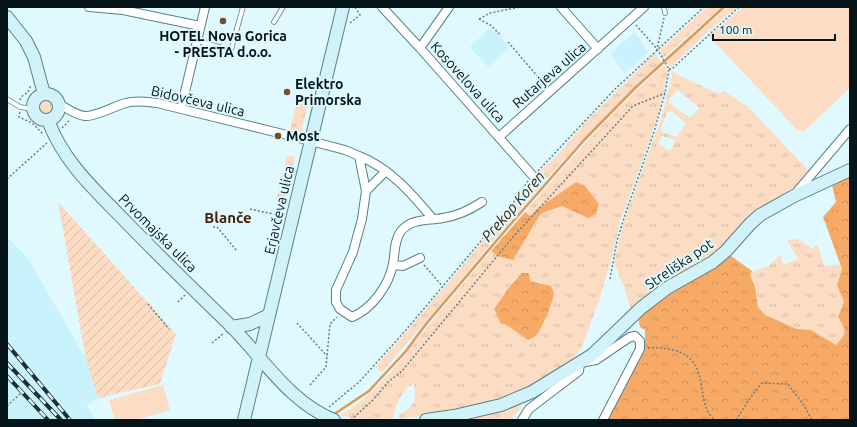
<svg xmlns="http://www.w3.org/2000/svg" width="857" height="427" viewBox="0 0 857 427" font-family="Ubuntu,sans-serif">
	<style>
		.built { fill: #c8f3fc }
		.grass { fill: url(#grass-tufts); fill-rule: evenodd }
		.forest { fill: url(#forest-crowns) }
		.garden { fill: url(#garden-furrows) }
		.pitch { fill: #fcddc3 }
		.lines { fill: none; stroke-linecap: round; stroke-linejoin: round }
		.stream { stroke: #e39753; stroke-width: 2.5 }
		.lane-casing { stroke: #588089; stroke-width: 5.5 }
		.street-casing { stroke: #588089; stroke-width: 10 }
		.secondary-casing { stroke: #588089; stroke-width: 14 }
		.path { stroke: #697d82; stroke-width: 1.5; stroke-dasharray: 2 2; stroke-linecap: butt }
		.lane { stroke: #fff; stroke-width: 4 }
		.street { stroke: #fff; stroke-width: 8 }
		.secondary { stroke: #d2f2f9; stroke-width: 12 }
		.rail-casing { stroke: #1e2f33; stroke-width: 4 }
		.rail { stroke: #dff9ff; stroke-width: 2.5; stroke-dasharray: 8; stroke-linecap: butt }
		.poi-dot { fill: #744d2b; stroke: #dff9ff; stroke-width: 1.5 }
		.labels { text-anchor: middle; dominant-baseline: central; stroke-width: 4; stroke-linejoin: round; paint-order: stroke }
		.poi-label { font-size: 14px; font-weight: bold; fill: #051519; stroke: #dff9ff; text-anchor: start }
		.street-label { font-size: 14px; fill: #051519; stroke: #dff9ff }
		.water-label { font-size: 15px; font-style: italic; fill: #402204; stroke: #dff9ff }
		.neighbourhood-label { font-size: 15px; font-weight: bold; fill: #3f2205; stroke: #dff9ff }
	</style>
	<defs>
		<pattern id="grass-tufts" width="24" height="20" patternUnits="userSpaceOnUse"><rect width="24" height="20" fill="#fcddc3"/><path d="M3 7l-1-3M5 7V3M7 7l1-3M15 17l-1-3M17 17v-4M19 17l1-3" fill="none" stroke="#d6bda7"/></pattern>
		<pattern id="forest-crowns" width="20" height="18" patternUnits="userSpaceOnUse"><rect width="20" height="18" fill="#f7aa66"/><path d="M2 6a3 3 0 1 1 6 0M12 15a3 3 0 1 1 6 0" fill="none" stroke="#d29158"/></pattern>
		<pattern id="garden-furrows" width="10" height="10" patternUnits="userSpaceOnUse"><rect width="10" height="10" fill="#fcddc3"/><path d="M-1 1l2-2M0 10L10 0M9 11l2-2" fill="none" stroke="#d6bda7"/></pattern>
	</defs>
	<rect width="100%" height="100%" fill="#dff9ff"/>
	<path class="built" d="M491,27L510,47L488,67L470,47Z
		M634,32L640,39L648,53L625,73L619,67L611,53Z
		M7,237L29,260L86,359L98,398L87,406L96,420H7Z"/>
	<path class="grass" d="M707,7H721L663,58L660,50Z
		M728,7H737L702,37L672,67H670L665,61Z
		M655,53L661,62C557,156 474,268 382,372L375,367L404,335L528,188L530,181L562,150L586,122Z
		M664,65L668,71L659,113L619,226L614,249L600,298L581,349L576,355L573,360L532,387L514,395L467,408L400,419L399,418V415L410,408L415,399L414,384C401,389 395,407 393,420H358L340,415C378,395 406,352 434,319C452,296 472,274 491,251L498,256L530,233L540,215L545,212L562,206L588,218L576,182L537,209L530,216L525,212C569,161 613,110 664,65ZM530,281L541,282L544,319L541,329L528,340L505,324Z
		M673,71L676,74L719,94L724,91L748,107L810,172L791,190L776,199L706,262L631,310L624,287L614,263L624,221L662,116L672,76L671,72ZM678,90L699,108L690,118L669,103L670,98ZM671,111L686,123L677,137L662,132L661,129L667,112ZM662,136L676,140L670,151L658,144Z
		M299,94L310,96L301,132L290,129Z
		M38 107a8 8 0 1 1 16 0a8 8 0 1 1-16 0Z
		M287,155L295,157L284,203L276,201Z
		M798,239L812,249L816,245L818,246L824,266L840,264L842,269L837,285L844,302L838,317C847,332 847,332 835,346L811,330L797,329L765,315L758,307L755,287L750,275C754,269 762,269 768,266C773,263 776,258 781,255L783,265L798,259L787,240Z
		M519,404L520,409L511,420H464L497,412Z"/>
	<path class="forest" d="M850,175V420H607L640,354L645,339V330L640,327L638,318L658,301L727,253L752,271L750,275L755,287L758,307L765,315L797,329L811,330L836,345C847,332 847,332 838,317L844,302L837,285L842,269L823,217L836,202L832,185Z
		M576,182L585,186L599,204L596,214L588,218L562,206L545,212L540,215L513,260L498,256L491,251L525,212L530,216L537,209Z
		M522,273H529L530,281L551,286L554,294C552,303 543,328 536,335C534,337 531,338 528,340L505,324H501L494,309L508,289Z"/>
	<path class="garden" d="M58,202L176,334L160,384L98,398L86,359Z"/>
	<path class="pitch" d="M743,7H850V88L804,131H798L709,36Z
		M163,385L170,410L135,420H115L109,400Z"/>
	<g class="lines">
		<path class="stream" d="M333,415L369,391L406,351L426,324L509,226L585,139L635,88L724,7"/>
		<defs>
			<path id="lane" d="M664,7L665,13
				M274,22L283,7
				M197,41L231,50L243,7
				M7,99L20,107L33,109"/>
			<path id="street" d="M89,7L123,10L200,26
				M382,7L420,48L533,176
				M561,7L598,49
				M420,48L449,7
				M59,104C67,108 75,115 85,116C96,117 114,106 126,103C136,100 147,102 157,103L299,138L345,150L359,156L366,191L362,219L353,252L336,290V302L340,309L352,317C372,309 389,285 393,264C395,253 394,240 401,231C412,218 427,221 443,218C457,216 470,210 482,202
				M181,109L205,7
				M499,137L644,7
				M359,156C390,168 412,194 433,219
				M366,191L386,171
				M795,194L850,129
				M393,265L403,266L420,258
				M522,420L529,409L579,371L580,363L596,360L630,337L635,336L640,341V349L603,420"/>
			<path id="secondary" d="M7,17L26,41L34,57L44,94
				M33 107a13 13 0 1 1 26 0a13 13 0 1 1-26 0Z
				M48,120C63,162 96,191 126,222C160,257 195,291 230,325C263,358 289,402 334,420
				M231,327L250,324L269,315
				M244,420L343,7
				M426,420L454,416L501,405L532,392L592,355L641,308L667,288L713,262L726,251L750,224L760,215L794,196L850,170"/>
		</defs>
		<use href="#lane" class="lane-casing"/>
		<use href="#street" class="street-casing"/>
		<use href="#secondary" class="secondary-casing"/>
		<path class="path" d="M479,19L490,13L520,7
			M479,19L492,26L501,36
			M350,23L360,15L355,7
			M636,25L657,49
			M508,42L545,85
			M669,69H672L739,7
			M20,100L21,97L28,92L31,85
			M20,112L19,117L32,123L43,134
			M62,128L70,120
			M538,171L615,89L704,7
			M7,179L47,143
			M250,209L283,216
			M213,227H217L237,251
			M424,265L443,287
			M610,279L617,241L624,218L654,132L665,93L669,69L657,49L664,18
			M178,302L185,295
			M148,304L169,329
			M297,323L327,356
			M212,343L224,333
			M648,348C657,347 664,348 673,350C713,359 693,403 715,420
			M310,385L326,367L330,324L337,317
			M7,406L20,394
			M329,407L359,382L406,330L518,197L528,181
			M351,420L374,399L388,382L402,371L513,237L633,106L665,93
			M736,420L750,398L762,383L788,384L805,407L812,420"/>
		<use href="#lane" class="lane"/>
		<use href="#street" class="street"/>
		<use href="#secondary" class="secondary"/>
		<defs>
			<path id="rail" d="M7,344L70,420
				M7,363L61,420
				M7,376L48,420"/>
		</defs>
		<use href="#rail" class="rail-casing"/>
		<use href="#rail" class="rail"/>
	</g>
	<g class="poi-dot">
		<circle cx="223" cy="21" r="4"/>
		<circle cx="287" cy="92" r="4"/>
		<circle cx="278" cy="136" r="4"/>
	</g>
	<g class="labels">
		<g class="poi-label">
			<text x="223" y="36" text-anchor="middle">HOTEL Nova Gorica<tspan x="223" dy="16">- PRESTA d.o.o.</tspan></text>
			<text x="295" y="84">Elektro<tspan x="295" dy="16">Primorska</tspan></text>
			<text x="286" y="136">Most</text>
		</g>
		<g class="street-label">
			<text transform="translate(549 75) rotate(-41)">Rutarjeva ulica</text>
			<text transform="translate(468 82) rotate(48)">Kosovelova ulica</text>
			<text transform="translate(198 101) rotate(13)">Bidovčeva ulica</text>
			<text transform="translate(279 210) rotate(-77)">Erjavčeva ulica</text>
			<text transform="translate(158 233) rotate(45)">Prvomajska ulica</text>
			<text transform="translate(679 264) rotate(-34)">Streliška pot</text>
		</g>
		<g class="water-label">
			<text transform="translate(513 206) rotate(-49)">Prekop Koren</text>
		</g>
		<g class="neighbourhood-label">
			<text x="228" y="217">Blanče</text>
		</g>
	</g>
	<rect width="857" height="427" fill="none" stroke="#051519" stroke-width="16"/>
	<path d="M713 34v6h122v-6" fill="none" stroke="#051519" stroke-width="2"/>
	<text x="719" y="34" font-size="12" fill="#051519" stroke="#dff9ff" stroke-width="3" paint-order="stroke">100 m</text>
</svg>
